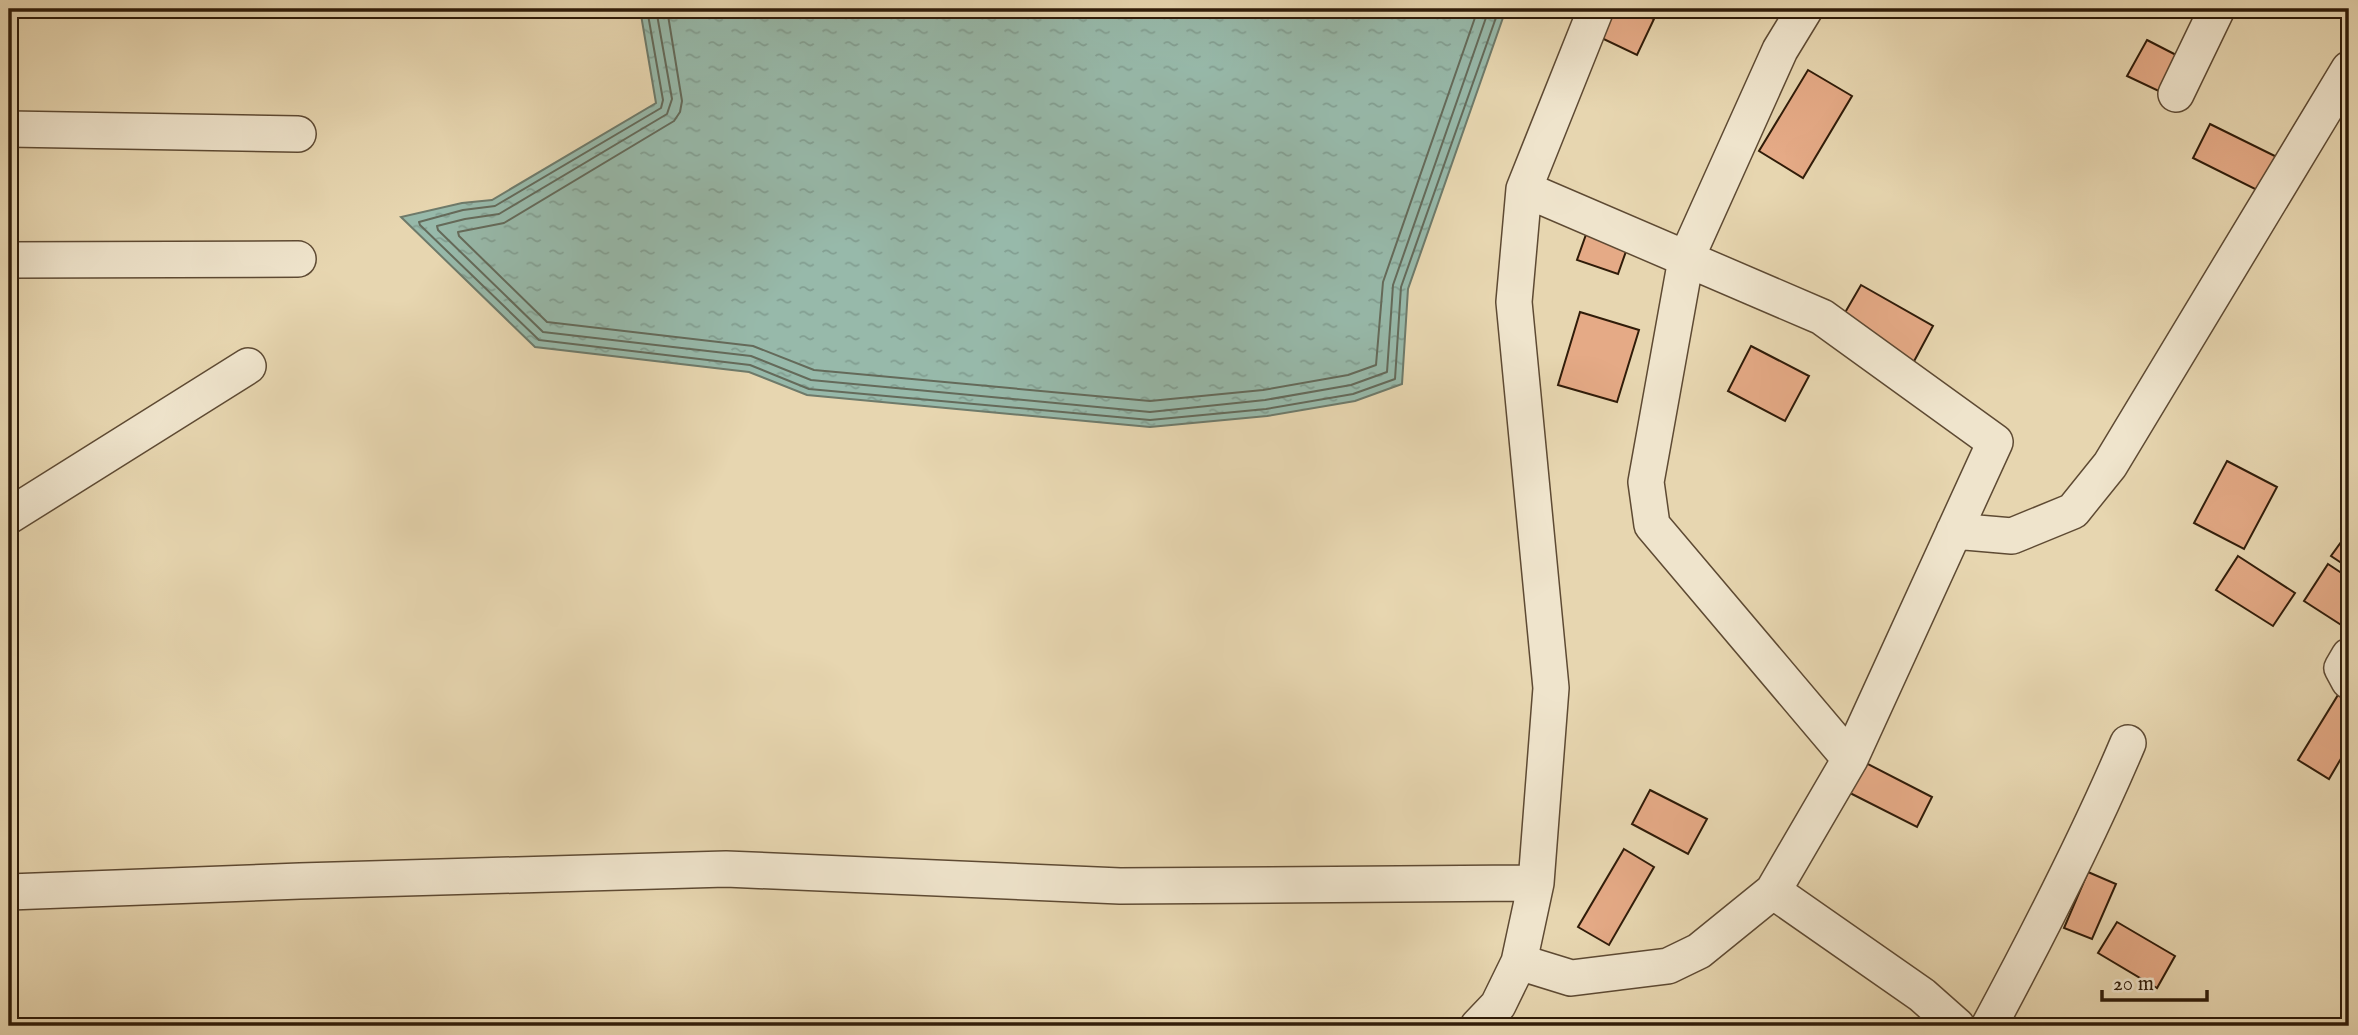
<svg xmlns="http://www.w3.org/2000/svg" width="2358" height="1035" viewBox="0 0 2358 1035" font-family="'IM FELL English',serif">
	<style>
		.water { fill: url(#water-ripples); stroke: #6e7a6a; stroke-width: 2 }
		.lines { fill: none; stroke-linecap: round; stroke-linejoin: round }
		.shore { stroke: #646a5a; stroke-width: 2 }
		.building { fill: #e5aa86; stroke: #301c09; stroke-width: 2 }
		.minor-casing { stroke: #5e4a33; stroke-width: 38 }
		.minor { stroke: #efe4cc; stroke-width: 35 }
	</style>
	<defs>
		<pattern id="water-ripples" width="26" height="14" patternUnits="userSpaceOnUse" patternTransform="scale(1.75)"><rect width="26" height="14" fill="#97b9aa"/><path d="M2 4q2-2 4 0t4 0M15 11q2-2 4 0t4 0" fill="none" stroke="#829e91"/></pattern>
	</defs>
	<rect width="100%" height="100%" fill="#e7d6b0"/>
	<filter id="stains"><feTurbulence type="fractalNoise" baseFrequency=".00286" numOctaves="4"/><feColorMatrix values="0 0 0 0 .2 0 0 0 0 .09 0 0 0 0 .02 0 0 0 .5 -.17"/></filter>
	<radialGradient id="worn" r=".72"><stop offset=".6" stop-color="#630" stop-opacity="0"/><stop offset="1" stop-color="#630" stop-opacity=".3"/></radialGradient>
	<path class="water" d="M640,9H1506L1408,289L1402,384L1355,401L1267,416L1150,427L807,395L749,372L535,347L401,217L462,203L492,200L656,103Z"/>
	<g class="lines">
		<path class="shore" d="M647,9L663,100L661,108L495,206L463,210L419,222L420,225L539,340L750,365L809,389L1150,420L1266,409L1353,394L1395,379L1401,287L1499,9
			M656,9L672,99L667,114L499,214L465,219L437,226L438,230L543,332L751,356L811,380L1150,412L1265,400L1351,385L1387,372L1393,285L1489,9
			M667,9L682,101L680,112L674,121L504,223L458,232L459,236L547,322L753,346L814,370L1150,401L1263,390L1348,375L1376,365L1383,282L1478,9"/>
	</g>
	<path class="building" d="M1602,9H1632L1654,19L1637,55L1591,33Z
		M2147,40L2184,59L2165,94L2127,76Z
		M1808,70L1852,96L1803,178L1759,151Z
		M2210,124L2285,161L2267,195L2193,158Z
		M1589,226L1630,240L1618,274L1577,260Z
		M1861,285L1933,326L1912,365L1839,323Z
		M1580,312L1639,330L1617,402L1558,385Z
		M1751,346L1809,376L1785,421L1728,391Z
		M2227,461L2277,487L2244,549L2194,523Z
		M2344,538L2349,542V568L2331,556Z
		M2238,556L2295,593L2273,626L2216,590Z
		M2328,564L2349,578V630L2304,601Z
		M2338,695L2349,702V745L2329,779L2298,760Z
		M1862,761L1932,797L1917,827L1846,791Z
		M1650,790L1707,819L1688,854L1632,824Z
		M1624,849L1654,867L1609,945L1578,927Z
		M2088,872L2116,884L2092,939L2064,928Z
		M2117,922L2175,956L2157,988L2098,953Z"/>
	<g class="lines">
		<defs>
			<path id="minor" d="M1805,9L1780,50L1686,259L1646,482L1652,525L1850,759
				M2176,94L2217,9
				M9,129L298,134
				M9,260L298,259
				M9,516L248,366
				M1954,531L2012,536L2073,511L2110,465L2349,69
				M2349,656L2342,668L2349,681
				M1773,891L1922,995L1957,1026
				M9,892L300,881L726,869L1120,886L1536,883
				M1519,962L1571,978L1668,966L1699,951L1773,891L1850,759L1995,442L1822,317L1524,189
				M1478,1026L1498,1005L1519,962L1536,883L1551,688L1514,302L1524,189L1596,9
				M1989,1026C2039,933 2087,840 2128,743"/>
		</defs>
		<use href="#minor" class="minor-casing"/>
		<use href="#minor" class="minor"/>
	</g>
	<rect width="2358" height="1035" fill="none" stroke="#e7d6b0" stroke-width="35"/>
	<rect x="10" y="10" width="2337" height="1014" fill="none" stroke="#301c09" stroke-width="3.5"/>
	<rect x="18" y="18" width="2323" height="1000" fill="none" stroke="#301c09" stroke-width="2"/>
	<path d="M2102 990v10h105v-10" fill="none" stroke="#301c09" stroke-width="3.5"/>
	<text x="2113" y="990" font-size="21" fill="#301c09" stroke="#efe4cc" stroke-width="5" paint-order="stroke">20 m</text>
	<rect width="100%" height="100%" filter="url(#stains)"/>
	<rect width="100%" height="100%" fill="url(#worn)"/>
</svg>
